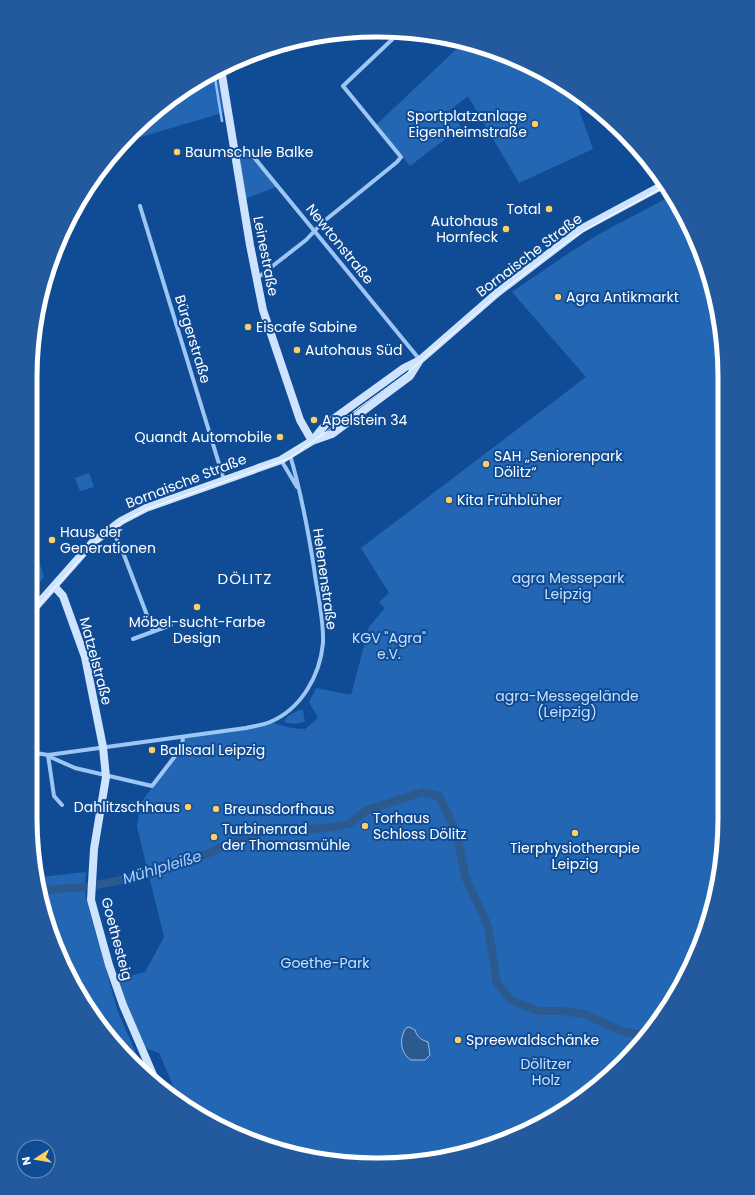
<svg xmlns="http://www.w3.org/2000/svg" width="755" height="1195" viewBox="0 0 755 1195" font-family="Poppins,sans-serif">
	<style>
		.green { fill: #2266b4 }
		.water { fill: #2c598e; stroke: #90c1f7 }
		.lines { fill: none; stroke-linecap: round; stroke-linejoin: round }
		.stream { stroke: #90c1f7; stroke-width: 2.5 }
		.canal { stroke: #2c598e; stroke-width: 8 }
		.minor { stroke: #9ec6f4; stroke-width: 4 }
		.secondary { stroke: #cee3fd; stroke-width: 8 }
		.tram { stroke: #fff; stroke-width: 1 }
		.poi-dot { fill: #ffcf61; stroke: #104c95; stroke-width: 1.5 }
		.labels { text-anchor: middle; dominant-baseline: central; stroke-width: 4; stroke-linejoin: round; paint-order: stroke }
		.poi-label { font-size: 14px; fill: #fff; stroke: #104c95; text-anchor: start }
		.street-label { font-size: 14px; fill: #fff; stroke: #104c95 }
		.park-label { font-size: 14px; fill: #c6e0fe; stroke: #104c95 }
		.neighbourhood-label { font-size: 15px; letter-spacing: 1px; fill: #fff; stroke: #104c95 }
		.water-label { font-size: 15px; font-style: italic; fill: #aad0fa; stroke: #104c95 }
		.rim { fill: none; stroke: #fff; stroke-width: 5 }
	</style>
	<rect width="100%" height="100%" fill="#104c95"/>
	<path class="green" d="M465,41L531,66L573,92L593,149L519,183L468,96L449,111L461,127L410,166L376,125Z
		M221,69L229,111L124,142C152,113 184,86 221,69Z
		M235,153L253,156L279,186L242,200Z
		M671,196L689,224L713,287L724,355L722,863L699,950L653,1029L571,1106L468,1153L355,1164L266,1146L169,1095L176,1092L159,1053L142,1047L114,980L145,972L164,937L137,827L140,804L182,747L183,737L269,722L291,728L305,729L318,718L309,702L316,688L351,695L369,627L385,608L379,602L389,593L361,548L586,377L512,292L569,253L599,234Z
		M89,473L94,487L80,491L75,478Z
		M32,538L44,577L38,584L31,572Z
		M299,710H303L305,722L294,724L284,722L288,716Z
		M86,872L85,887L86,899L118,1012L143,1069L89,1011L48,929L40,877Z"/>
	<path class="water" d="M409,1027L415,1030C417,1037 421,1040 428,1042L430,1055L425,1060H411C400,1053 399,1038 406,1028Z"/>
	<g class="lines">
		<path class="stream" d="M214,72L222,121"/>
		<path class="canal" d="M42,890L85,887L117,881L199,857L214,851L234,840L259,832L326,828L349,824L367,810L423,792L439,796L456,831L465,876L488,926L497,983L511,1000L538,1011H563L584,1014L624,1032L647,1035"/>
		<path class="minor" d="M235,153L253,156L420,360
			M140,206L224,480
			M256,279L306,240L323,222L397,162L401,157L343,86L401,31
			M281,460L297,487
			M111,527L124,555L153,631
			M133,639L171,625
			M30,752L48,755L246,728C254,726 263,725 270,722C301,709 320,676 323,643C324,618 317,592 314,568C308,530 301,492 290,455
			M48,755L54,796L62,805
			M48,756L75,768L152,786L182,747L183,737"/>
		<path class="secondary" d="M221,69L250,245L263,310L300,420L312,441
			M312,441L325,425L404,368L420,360
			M54,586L63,596L85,657L103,747L106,777L94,849L91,900L109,965L123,1005L157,1084
			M31,612L92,543L121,521L146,508L281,460L312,441L332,434L410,376L420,360L497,293L581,229L663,185"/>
		<path class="tram" d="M31,614L93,545L122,522L147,509L290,458L407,373L498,294L569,240L606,218L664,187"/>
	</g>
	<g class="poi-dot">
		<circle cx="535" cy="124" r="4"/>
		<circle cx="177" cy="152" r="4"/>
		<circle cx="549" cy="209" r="4"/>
		<circle cx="506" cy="229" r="4"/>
		<circle cx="558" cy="297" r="4"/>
		<circle cx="248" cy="327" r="4"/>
		<circle cx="297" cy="350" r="4"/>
		<circle cx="314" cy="420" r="4"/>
		<circle cx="280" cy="437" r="4"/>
		<circle cx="486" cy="464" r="4"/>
		<circle cx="449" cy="500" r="4"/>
		<circle cx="52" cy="540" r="4"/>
		<circle cx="197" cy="607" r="4"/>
		<circle cx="152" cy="750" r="4"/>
		<circle cx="188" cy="807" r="4"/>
		<circle cx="216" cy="809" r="4"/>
		<circle cx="365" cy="826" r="4"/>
		<circle cx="575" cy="833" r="4"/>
		<circle cx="214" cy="837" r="4"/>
		<circle cx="458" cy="1040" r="4"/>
	</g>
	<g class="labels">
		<g class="poi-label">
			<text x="527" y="116" text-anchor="end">Sportplatzanlage<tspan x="527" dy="16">Eigenheimstraße</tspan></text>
			<text x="185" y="152">Baumschule Balke</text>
			<text x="541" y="209" text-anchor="end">Total</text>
			<text x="498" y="221" text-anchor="end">Autohaus<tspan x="498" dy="16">Hornfeck</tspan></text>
			<text x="566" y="297">Agra Antikmarkt</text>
			<text x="256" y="327">Eiscafe Sabine</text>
			<text x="305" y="350">Autohaus Süd</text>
			<text x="322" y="420">Apelstein 34</text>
			<text x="272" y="437" text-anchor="end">Quandt Automobile</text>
			<text x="494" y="456">SAH „Seniorenpark<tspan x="494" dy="16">Dölitz“</tspan></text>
			<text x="457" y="500">Kita Frühblüher</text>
			<text x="60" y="532">Haus der<tspan x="60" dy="16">Generationen</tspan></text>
			<text x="197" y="622" text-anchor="middle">Möbel-sucht-Farbe<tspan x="197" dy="16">Design</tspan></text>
			<text x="160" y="750">Ballsaal Leipzig</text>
			<text x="180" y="807" text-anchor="end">Dahlitzschhaus</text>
			<text x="224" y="809">Breunsdorfhaus</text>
			<text x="373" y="818">Torhaus<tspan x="373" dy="16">Schloss Dölitz</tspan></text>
			<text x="222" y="829">Turbinenrad<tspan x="222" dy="16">der Thomasmühle</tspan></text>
			<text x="575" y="848" text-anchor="middle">Tierphysiotherapie<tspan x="575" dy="16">Leipzig</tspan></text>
			<text x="466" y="1040">Spreewaldschänke</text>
		</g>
		<g class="street-label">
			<text transform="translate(340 244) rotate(51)">Newtonstraße</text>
			<text transform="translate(529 255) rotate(-37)">Bornaische Straße</text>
			<text transform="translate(266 256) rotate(79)">Leinestraße</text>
			<text transform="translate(193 339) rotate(73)">Bürgerstraße</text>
			<text transform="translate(186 481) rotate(-21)">Bornaische Straße</text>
			<text transform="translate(325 579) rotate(82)">Helenenstraße</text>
			<text transform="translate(96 661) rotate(75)">Matzelstraße</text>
			<text transform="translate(117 939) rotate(75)">Goethesteig</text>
		</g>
		<g class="park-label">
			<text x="568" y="578">agra Messepark<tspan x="568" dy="16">Leipzig</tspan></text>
			<text x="389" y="638">KGV "Agra"<tspan x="389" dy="16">e.V.</tspan></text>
			<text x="567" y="696">agra-Messegelände<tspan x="567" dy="16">(Leipzig)</tspan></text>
			<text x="325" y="963">Goethe-Park</text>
			<text x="546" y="1064">Dölitzer<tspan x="546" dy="16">Holz</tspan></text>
		</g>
		<g class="neighbourhood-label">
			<text x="245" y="578">DÖLITZ</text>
		</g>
		<g class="water-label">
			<text transform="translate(162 867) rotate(-17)">Mühlpleiße</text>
		</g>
	</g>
	<path d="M0 0H755V1195H0ZM377 37H378A340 340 0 0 1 718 377V818A340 340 0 0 1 378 1158H377A340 340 0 0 1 37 818V377A340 340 0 0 1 377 37Z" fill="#235a9d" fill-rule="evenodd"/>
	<path class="rim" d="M377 37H378A340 340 0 0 1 718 377V818A340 340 0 0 1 378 1158H377A340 340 0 0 1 37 818V377A340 340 0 0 1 377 37Z"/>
	<g transform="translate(36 1159) rotate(258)"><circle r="19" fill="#104c95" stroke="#7094bf"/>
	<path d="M0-3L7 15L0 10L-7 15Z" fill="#ffcf61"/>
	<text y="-6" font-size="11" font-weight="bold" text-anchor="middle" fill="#ffffff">N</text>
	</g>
</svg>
